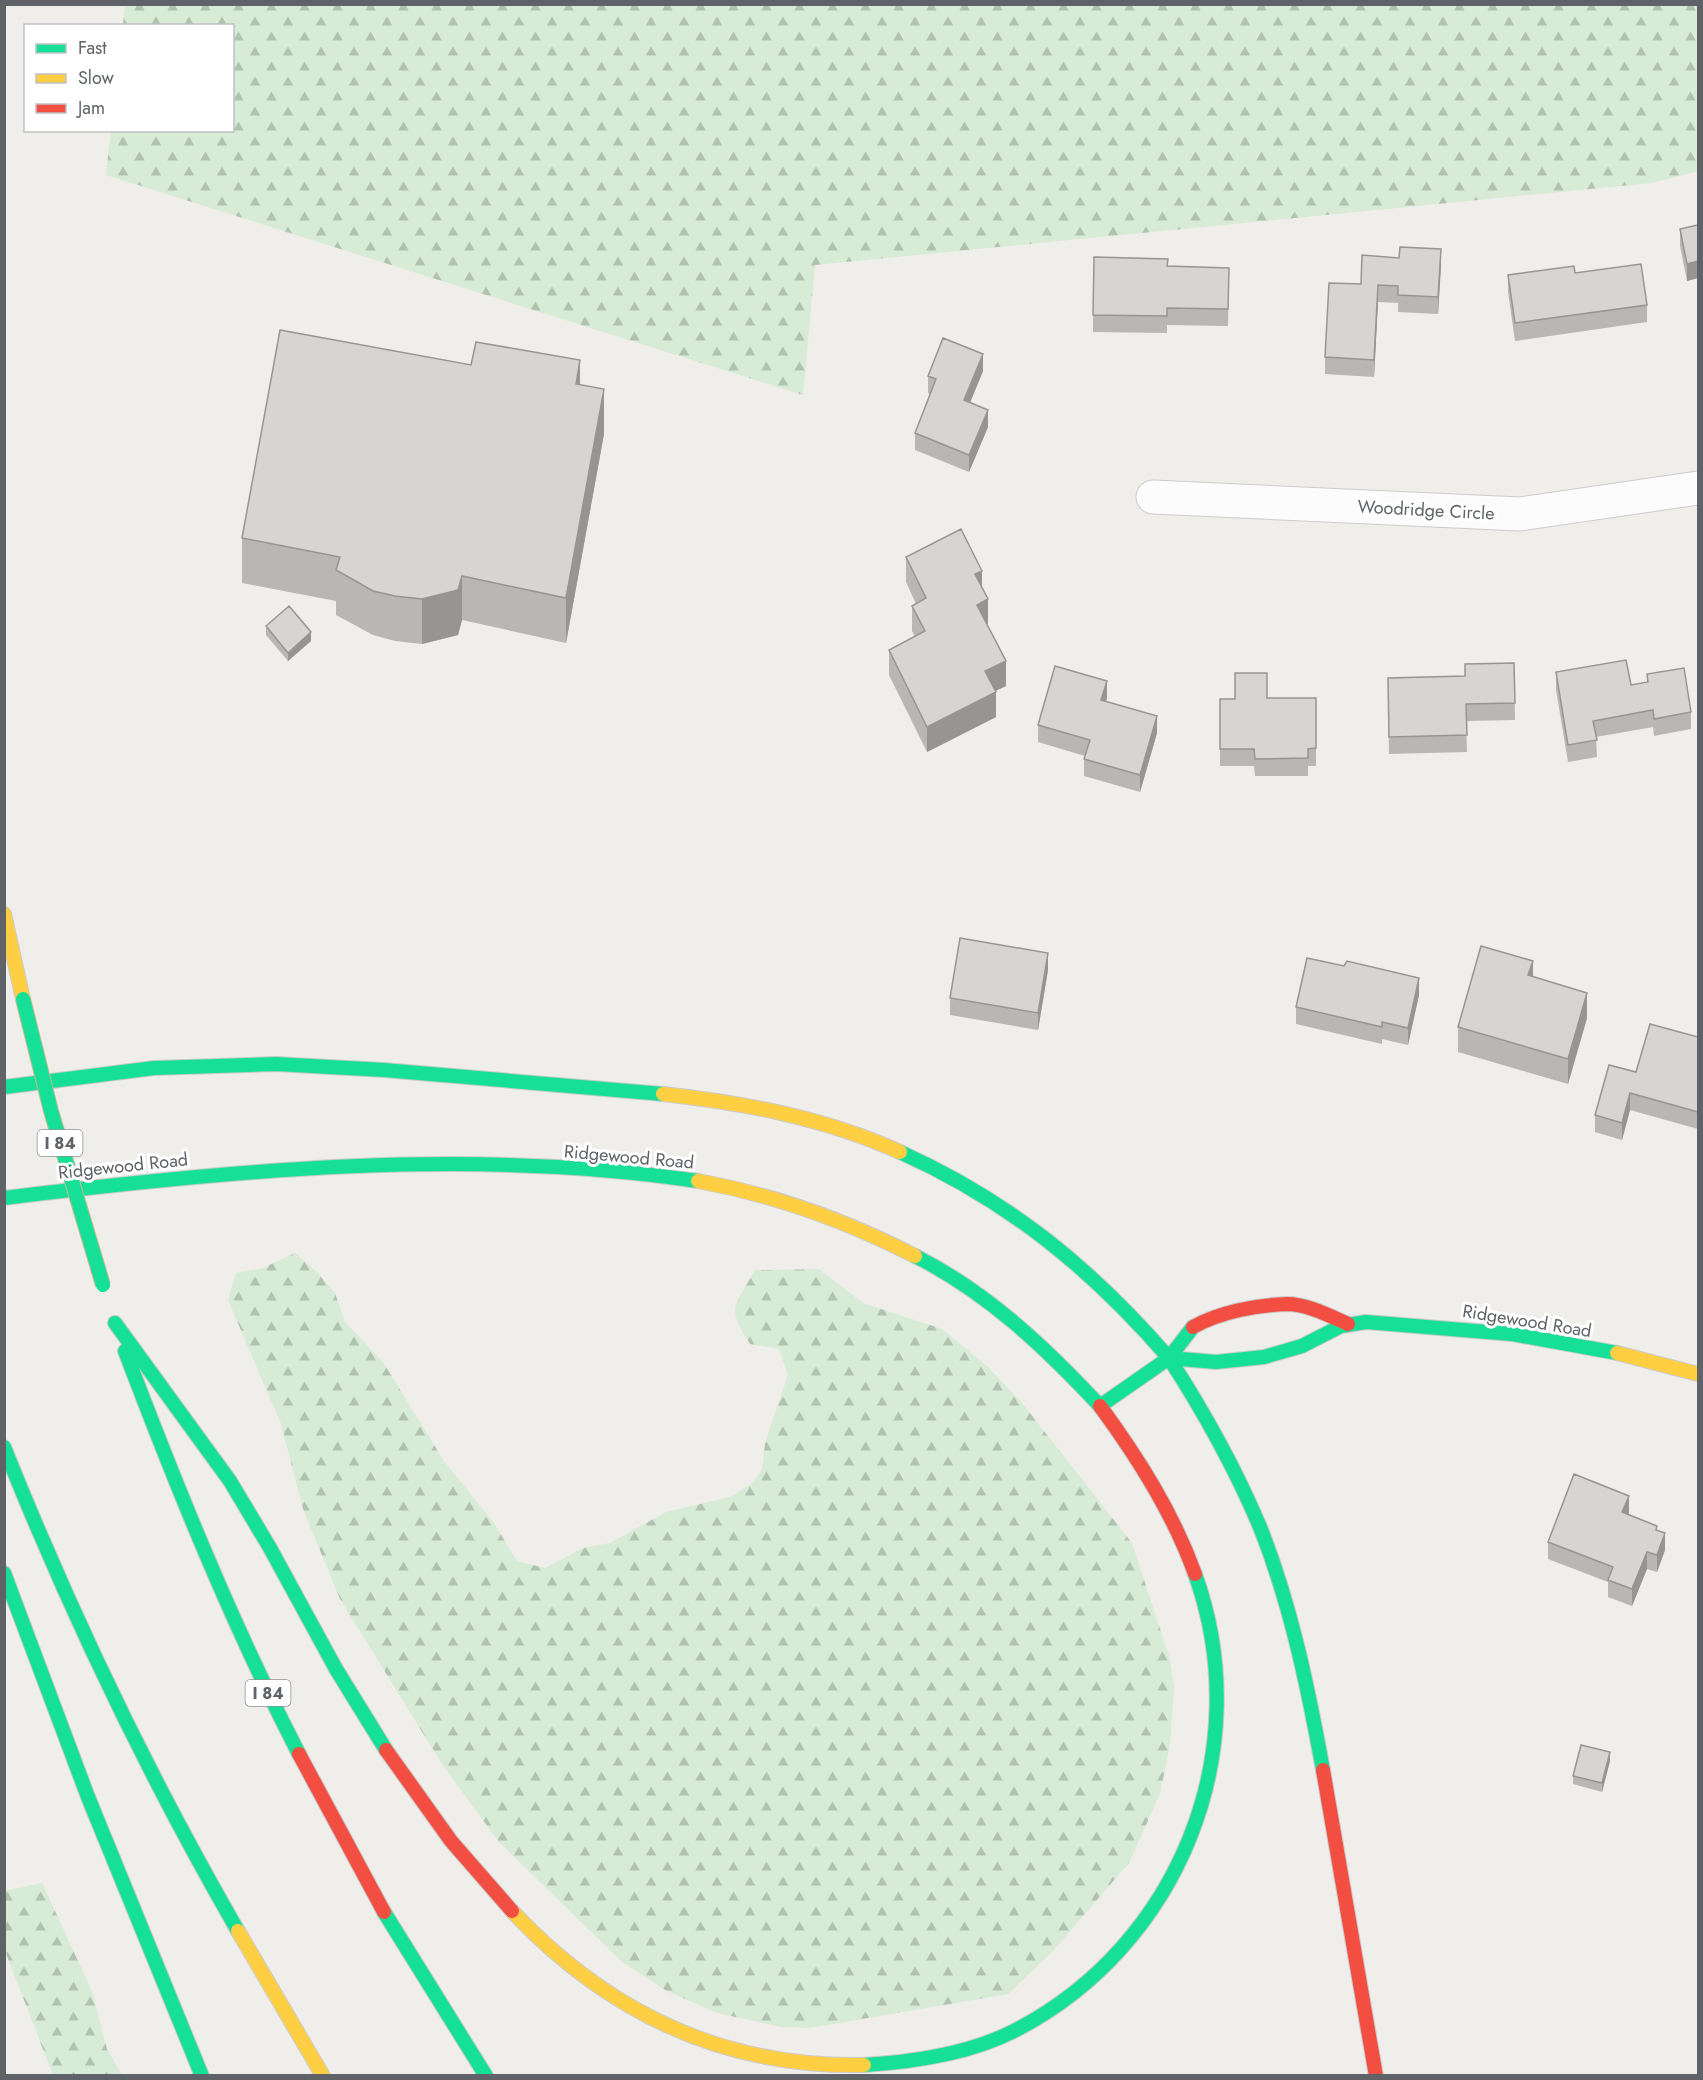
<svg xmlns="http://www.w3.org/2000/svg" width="1703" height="2080" viewBox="0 0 1703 2080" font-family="Jost,sans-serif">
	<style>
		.forest { fill: url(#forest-firs) }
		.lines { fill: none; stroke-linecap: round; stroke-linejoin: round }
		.street-casing { stroke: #cbcccc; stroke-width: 35 }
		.fast-casing { stroke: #cacacb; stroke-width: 16 }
		.slow-casing { stroke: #cacacb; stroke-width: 16 }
		.jam-casing { stroke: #cacacb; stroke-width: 16 }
		.street { stroke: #fdfcfc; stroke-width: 33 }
		.fast { stroke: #16e098; stroke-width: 14 }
		.slow { stroke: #ffcf43; stroke-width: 14 }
		.jam { stroke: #f24e42; stroke-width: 14 }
		.fast-bridge-casing { stroke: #c8b996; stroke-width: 16; stroke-linecap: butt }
		.fast-bridge { stroke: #16e098; stroke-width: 14 }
		.wall { fill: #b8b7b5 }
		.shaded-wall { fill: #969594 }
		.building { fill: #d6d5d3; stroke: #969594; stroke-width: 1.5 }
		.labels { text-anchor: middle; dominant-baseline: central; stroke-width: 6; stroke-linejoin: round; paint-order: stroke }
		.shield { fill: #fff; stroke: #8f9295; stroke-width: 1.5 }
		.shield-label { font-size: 16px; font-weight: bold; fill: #5f6368 }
		.street-label { font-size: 18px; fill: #5f6368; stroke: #fff }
	</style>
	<defs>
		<pattern id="forest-firs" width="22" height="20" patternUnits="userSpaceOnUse" patternTransform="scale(1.5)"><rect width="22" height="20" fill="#d8ebd6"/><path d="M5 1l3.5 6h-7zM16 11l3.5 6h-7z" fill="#b2c2b1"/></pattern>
	</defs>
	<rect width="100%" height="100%" fill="#efeeea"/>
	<path class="forest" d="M125,5H1698V171L1652,183L815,265L803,395L106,175L111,131L232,130V26L123,25Z
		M295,1253L318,1273L335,1293L345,1322L383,1362L444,1461L494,1523L517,1561L545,1568L583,1548L610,1543L666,1512L730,1497L754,1482L762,1469L765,1443L788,1375L779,1349L750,1344C725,1306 735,1307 755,1270L819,1269L863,1303L942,1329L987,1366L1022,1403L1132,1543L1169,1656L1174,1686L1170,1745L1160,1794L1129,1863L1051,1953L1008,1994L810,2028L781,2027L717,2013L665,1990L622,1962L499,1842L442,1764L340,1599L303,1509L281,1424L228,1300L236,1273L263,1268Z
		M42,1883L92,1991L107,2049L122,2075H53L5,1951V1891Z"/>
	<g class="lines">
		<defs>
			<path id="street" d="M1153,497L1520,514L1698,488"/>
			<path id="fast" d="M4,1087L154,1068L276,1064L384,1070L663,1094
				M900,1152C1009,1201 1091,1268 1169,1358L1216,1362L1264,1357L1302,1346L1341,1326L1366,1322L1512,1334L1617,1353
				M4,1198C232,1170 470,1147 698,1181
				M915,1256C987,1292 1046,1348 1100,1406L1169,1358L1193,1327
				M115,1323L230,1481L270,1548L336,1669L386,1750
				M125,1351C177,1488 232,1624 299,1754
				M1169,1358C1204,1412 1235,1468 1260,1527C1291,1605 1308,1688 1323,1770
				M4,1447C71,1614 148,1775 238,1931
				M4,1573L88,1797L202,2076
				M384,1912L486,2076
				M864,2065C914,2062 969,2054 1014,2031C1180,1946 1258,1749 1195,1574"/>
			<path id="slow" d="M4,914L23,999
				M663,1094C744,1103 825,1118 900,1152
				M698,1181C775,1195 845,1220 915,1256
				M1617,1353L1698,1374
				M512,1911C608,2013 723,2068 864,2065
				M238,1931L323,2076"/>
			<path id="jam" d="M1193,1327C1220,1312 1256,1305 1287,1304C1307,1304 1330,1316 1348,1324
				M1100,1406C1138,1458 1173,1513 1195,1574
				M386,1750L451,1841L512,1911
				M299,1754L384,1912
				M1323,1770L1376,2076"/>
		</defs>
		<use href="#street" class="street-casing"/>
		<use href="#fast" class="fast-casing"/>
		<use href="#slow" class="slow-casing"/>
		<use href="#jam" class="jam-casing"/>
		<use href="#street" class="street"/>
		<use href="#fast" class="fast"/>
		<use href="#slow" class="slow"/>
		<use href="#jam" class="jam"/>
		<defs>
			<path id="fast-bridge" d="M23,999L51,1111L103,1285"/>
		</defs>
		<use href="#fast-bridge" class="fast-bridge-casing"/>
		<use href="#fast-bridge" class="fast-bridge"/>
	</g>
	<path class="wall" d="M1698,225V278L1687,281L1680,246V229Z
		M1167,266L1229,268L1228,326L1167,325V333L1093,332V315Z
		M1441,266L1438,314L1398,312V303L1378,302L1374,377L1325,374V357L1361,284Z
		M1575,273L1647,305V322L1515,341L1508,292V275Z
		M983,371L970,403L988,427L969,472L915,450V433L930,394L928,393V376Z
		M580,385L604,434L566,643L462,620L458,635L422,644L395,641L373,635L336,615V601L242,583V538Z
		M906,557L982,587L987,624L1006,686L995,691L996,717L927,752L889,675V650L915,637L912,631V606L916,604L906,582Z
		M266,626L311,641L288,661L266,635Z
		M1514,663L1515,720L1466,721L1467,752L1389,754L1388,695Z
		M1556,672L1631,685L1647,682V674L1691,712V729L1654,736L1653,727L1596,737L1597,757L1568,762L1556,690Z
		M1107,698L1106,702L1157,733L1140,792L1084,776V759L1085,756L1038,742V725Z
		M1316,698V766H1308V776H1255L1254,766H1220V699Z
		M1048,970L1038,1030L950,1015V998Z
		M1533,977L1587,1018L1568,1084L1458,1052V1027Z
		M1419,995L1408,1045L1382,1039V1044L1296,1024V1007Z
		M1698,1037V1129L1630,1110L1622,1140L1595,1132V1115L1636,1072Z
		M1629,1513L1628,1514L1657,1530L1665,1550L1657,1572L1647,1569L1632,1606L1608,1597V1582L1548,1559V1542Z
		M1610,1761L1602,1792L1573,1784V1776Z"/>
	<path class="shaded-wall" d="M1441,249V266L1438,314V297Z
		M1698,261V278L1687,281V264Z
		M1378,285V302L1374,377V360Z
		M983,354V371L964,417V400Z
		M580,360V405L576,384Z
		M604,389V434L566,643V598Z
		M988,410V427L969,472V455Z
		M982,571V596L975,574Z
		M462,576V620L458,635L422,644V599Z
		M988,599V624L977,630V605Z
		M311,632V641L288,661V653Z
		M1006,661V686L985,696V671Z
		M1107,681V698L1101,717V700Z
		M996,692V717L927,752V727Z
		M1157,716V733L1140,792V775Z
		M1048,953V970L1038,1030V1013Z
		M1533,961V986L1528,975Z
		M1419,978V995L1408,1045V1028Z
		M1587,993V1018L1568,1084V1059Z
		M1630,1093V1110L1622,1140V1123Z
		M1629,1496V1513L1622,1529V1512Z
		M1665,1533V1550L1657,1572V1555Z
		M1647,1552V1569L1632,1606V1589Z
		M1610,1752V1761L1602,1792V1783Z"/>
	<path class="building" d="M1698,225V261L1687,264L1680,229Z
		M1400,247L1441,249L1438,297L1398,295V286L1378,285L1374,360L1325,357L1329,283L1361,284L1362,255L1399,258Z
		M1094,257L1168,259L1167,266L1229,268L1228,309L1167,308V316L1093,315Z
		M1641,264L1647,305L1515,323L1508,275L1574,266L1575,273Z
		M280,330L471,365L476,342L580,360L576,384L604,389L566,598L462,576L458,590L422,599L395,596L373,591L336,570L340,557L242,538Z
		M943,338L983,354L964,400L988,410L969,455L915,433L936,379L928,376Z
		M961,529L982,571L975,574L988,599L977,605L1006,661L985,671L996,692L927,727L889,650L925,631L912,606L926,598L906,557Z
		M289,606L311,632L288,653L266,626Z
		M1626,660L1631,685L1648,682L1647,674L1684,668L1691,712L1654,719L1653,710L1593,721L1597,740L1568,745L1556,672Z
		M1514,663L1515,703L1466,704L1467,735L1389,737L1388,678L1465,676V664Z
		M1055,666L1107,681L1101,700L1157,716L1140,775L1084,759L1090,740L1038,725Z
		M1235,673H1267V698H1316V748L1308,749V758L1255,759L1254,749H1220V699H1235Z
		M960,938L1048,953L1038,1013L950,998Z
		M1481,946L1533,961L1528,975L1587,993L1568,1059L1458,1027Z
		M1307,958L1344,966L1347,961L1419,978L1408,1028L1382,1022V1027L1296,1007Z
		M1650,1024L1698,1037V1112L1630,1093L1622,1123L1595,1115L1609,1065L1636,1072Z
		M1574,1474L1629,1496L1622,1512L1657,1526L1656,1530L1665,1533L1657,1555L1647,1552L1632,1589L1608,1580L1613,1567L1548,1542Z
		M1581,1745L1610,1752L1602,1783L1573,1776Z"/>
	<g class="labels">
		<g class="shield">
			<rect x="37.5" y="1130" width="45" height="26" rx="4.5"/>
			<rect x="245.5" y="1680" width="45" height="26" rx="4.5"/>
		</g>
		<g class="shield-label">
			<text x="60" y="1143">I 84</text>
			<text x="268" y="1693">I 84</text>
		</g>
		<g class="street-label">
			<text transform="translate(1426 510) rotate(3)">Woodridge Circle</text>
			<text transform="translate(629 1157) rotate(5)">Ridgewood Road</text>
			<text transform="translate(123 1166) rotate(-6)">Ridgewood Road</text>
			<text transform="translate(1527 1321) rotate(9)">Ridgewood Road</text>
		</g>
	</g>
	<rect width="1703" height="2080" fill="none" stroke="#5f6368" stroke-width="12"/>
	<rect x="24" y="24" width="210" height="108" fill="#ffffff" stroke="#bfc1c3" stroke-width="1.5"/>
	<rect x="36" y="44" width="30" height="9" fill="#16e098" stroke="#bfc1c3" stroke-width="1.5"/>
	<text x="78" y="54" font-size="18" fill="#5f6368">Fast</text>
	<rect x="36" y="74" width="30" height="9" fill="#ffcf43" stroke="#bfc1c3" stroke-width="1.5"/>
	<text x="78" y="84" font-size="18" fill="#5f6368">Slow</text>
	<rect x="36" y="104" width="30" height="9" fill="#f24e42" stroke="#bfc1c3" stroke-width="1.5"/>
	<text x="78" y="114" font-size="18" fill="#5f6368">Jam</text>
</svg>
